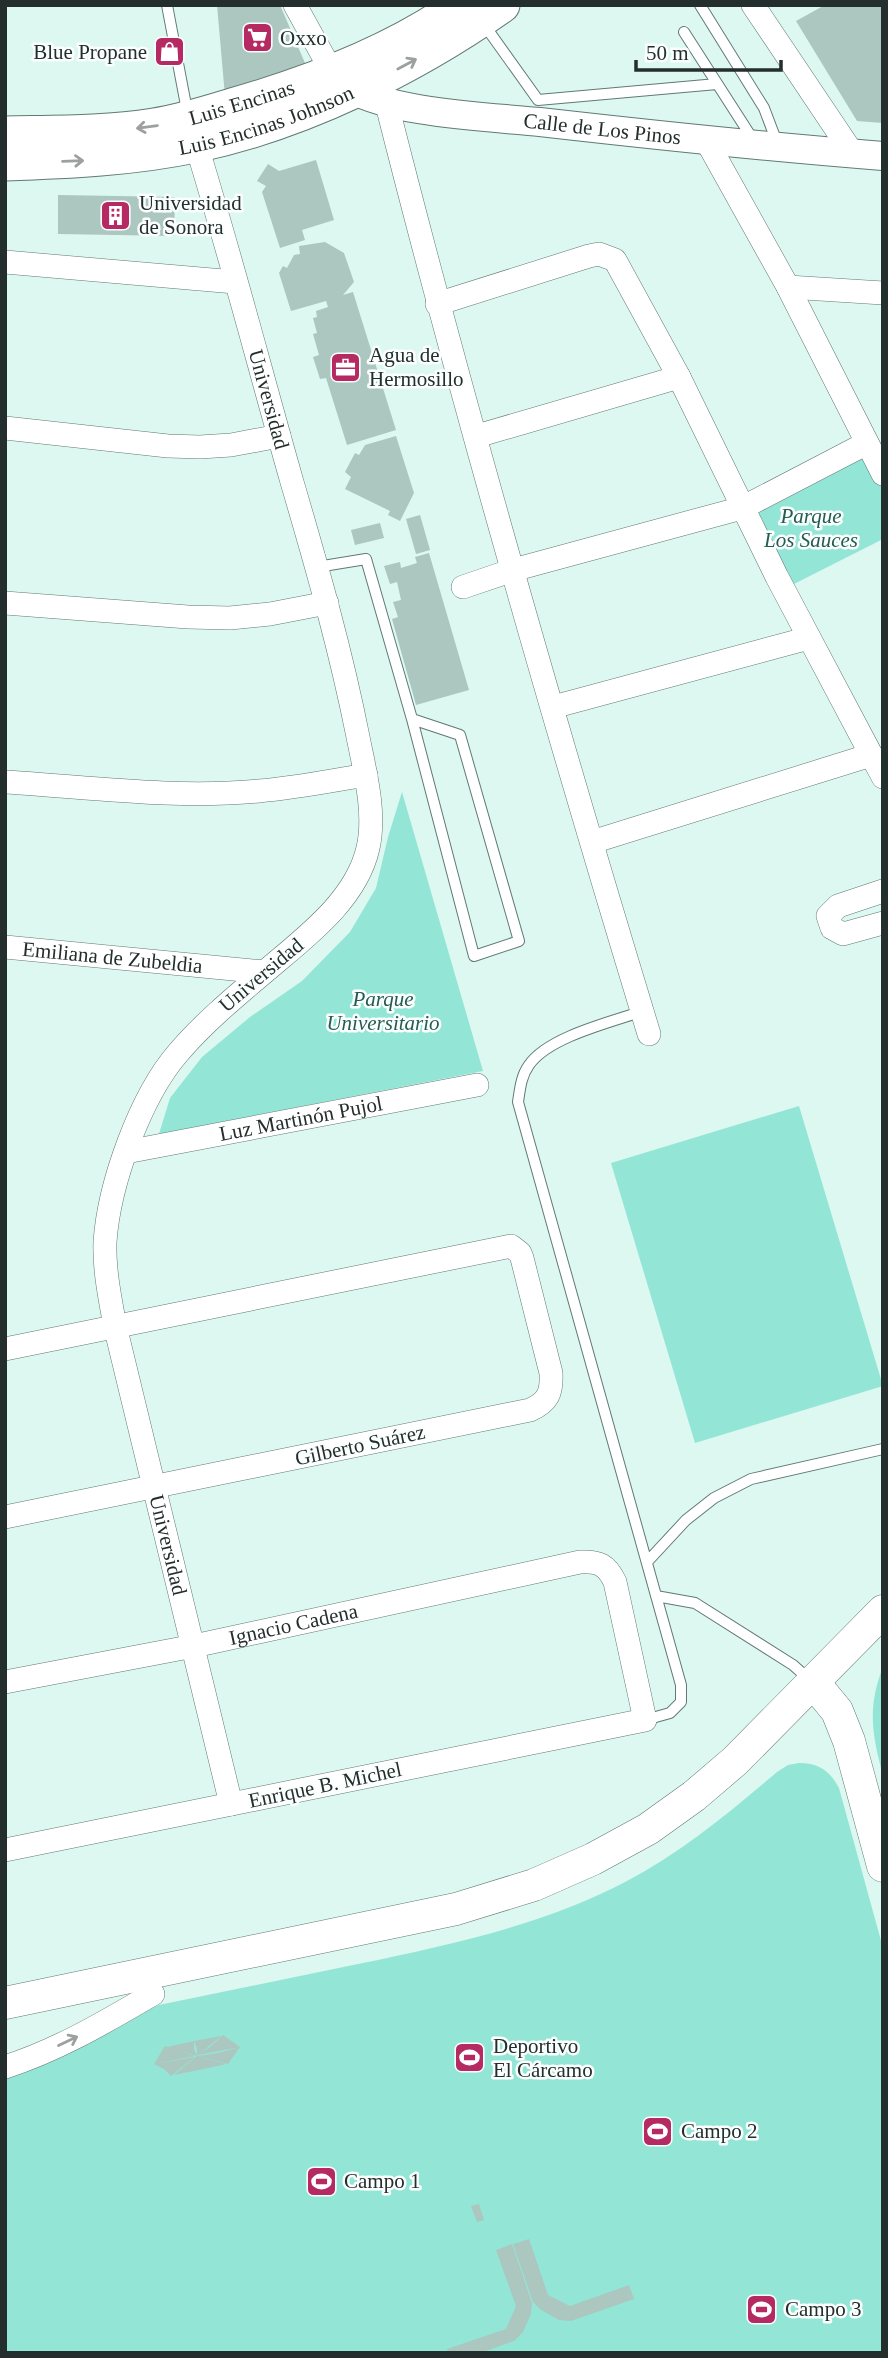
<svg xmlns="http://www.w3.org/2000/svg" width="888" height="2358" viewBox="0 0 888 2358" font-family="'Times New Roman',serif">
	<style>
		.green { fill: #93e6d6 }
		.building { fill: #acc6c0 }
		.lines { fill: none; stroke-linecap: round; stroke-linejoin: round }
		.service-casing { stroke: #617974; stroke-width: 12 }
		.minor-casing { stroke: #617974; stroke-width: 24 }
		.tertiary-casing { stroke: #617974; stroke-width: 30 }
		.secondary-casing { stroke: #617974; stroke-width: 33 }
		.primary-casing { stroke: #617974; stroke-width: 37 }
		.service { stroke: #fff; stroke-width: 10 }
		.minor { stroke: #fff; stroke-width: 23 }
		.tertiary { stroke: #fff; stroke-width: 28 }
		.secondary { stroke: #fff; stroke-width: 32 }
		.primary { stroke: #fff; stroke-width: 35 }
		.oneway { stroke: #9ca1a0 }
		.labels { text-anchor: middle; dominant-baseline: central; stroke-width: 5; stroke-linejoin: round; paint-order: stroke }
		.poi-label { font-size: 21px; fill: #242e2c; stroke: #fafffe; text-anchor: start }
		.street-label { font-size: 21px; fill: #242e2c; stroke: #fafffe }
		.park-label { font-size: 21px; font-style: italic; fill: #265b52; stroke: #fafffe }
	</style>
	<rect width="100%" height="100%" fill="#ddf7f1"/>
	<path class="green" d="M868,452L883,481V539L792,585L753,510Z
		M402,792L483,1071L159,1134L170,1098L202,1057L250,1017L302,981L350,932L376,888L388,837Z
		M799,1106L883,1386L695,1443L611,1163Z
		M883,1667V1776C872,1734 867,1708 883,1667Z
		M799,1763C819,1763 830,1771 839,1788L883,1948V2353H5V2078C58,2059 107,2036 154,2006C222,1992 290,1978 358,1964C449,1945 544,1925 627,1881C682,1852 730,1812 777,1772L788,1765Z"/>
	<path class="building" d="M217,5H280L308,70L225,96Z
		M825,5H883V123L857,121L796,21Z
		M316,160L334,220L302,230L305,240L280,248L262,192L266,186L257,181L268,164L279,171Z
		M58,195L175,197L174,236L58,234Z
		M325,242L344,253L354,282L343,295L353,292L396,430L347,445L326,378L320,379L313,357L319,355L313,334L317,333L313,318L317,317L316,311L328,307L326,301L291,311L279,273L283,266L287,268L294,255L300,254L299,246Z
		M396,436L414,493L400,521L388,515L390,511L345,489L351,477L345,472L355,453L359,455L365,445Z
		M420,515L430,550L416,554L406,519Z
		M380,523L384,538L355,545L351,530Z
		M429,553L469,690L416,705L392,619L398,617L393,602L401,600L397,582L390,584L384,566L400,562L401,568L417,563L415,557Z
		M223,2035L240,2047L198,2055L211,2046Z
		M221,2036L197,2056L167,2047L194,2041V2049L197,2056V2048L194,2041Z
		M165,2046L195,2056L154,2064L195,2057L171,2076L164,2069L154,2064Z
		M240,2047L228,2064L198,2056L218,2053Z
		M197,2056L199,2070L174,2075L197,2056L226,2064L199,2070Z
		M479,2204L484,2220L477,2222L471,2206Z
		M529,2239L548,2295L570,2306L629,2285L634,2299L571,2321L559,2320L541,2310L533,2302L513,2244Z
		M512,2244L532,2303L531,2314L523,2332L514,2341L480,2353H448L447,2349L506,2329L516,2306L496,2250Z"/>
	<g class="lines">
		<defs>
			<path id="service" d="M167,5L188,116
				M700,5L764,108L778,145
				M483,23L538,100L717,84
				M684,32L754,141
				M317,567L366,559L412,719L474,956L519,941L460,735L412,719
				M643,1011C611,1022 548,1037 529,1065C521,1076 520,1089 518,1102L681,1685V1702L670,1713L645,1720
				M647,1562L686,1520L714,1498L751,1479L883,1449
				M656,1596L695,1603L793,1665L811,1681"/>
			<g id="minor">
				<path d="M295,5L332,72"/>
				<path d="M753,5L853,154"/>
				<path d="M386,101C465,414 555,725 649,1034"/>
				<path id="s1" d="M193,134C229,249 259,366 292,482C317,567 341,651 358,737C365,772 376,813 368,848C357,897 311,933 274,964C241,992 206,1020 178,1053C140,1097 109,1184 105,1242C104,1270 110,1298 115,1326L231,1804"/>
				<path d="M706,140L788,287L883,474"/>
				<path d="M5,262L235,282"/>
				<path d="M788,287L883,293"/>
				<path d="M437,304L589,256L599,254L615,260L679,377L777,577L883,777"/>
				<path d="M5,428L168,446L200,447L231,445L279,436"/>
				<path d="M477,436L679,377"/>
				<path d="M463,587L513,570L742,508L867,443"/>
				<path d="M5,603L188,617L230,618L270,614L327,603"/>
				<path d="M553,707L809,638"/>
				<path d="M5,782C89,787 175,799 259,791C295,788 330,781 366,775"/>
				<path d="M592,842L871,755"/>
				<path d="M883,891L838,906L828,916L832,928L843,934L883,923"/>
				<path id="s2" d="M5,947L264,972"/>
				<path id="s3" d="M126,1152L477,1085"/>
				<path d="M5,1349L511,1246L520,1253L522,1258L551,1373C552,1393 548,1402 530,1410L5,1517"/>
				<path id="s4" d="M5,1682L194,1646L580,1562C599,1561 607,1565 615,1582L645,1720L5,1850"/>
				<path d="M5,2067C58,2050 105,2022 153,1994"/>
			</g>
			<g id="tertiary">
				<path id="s5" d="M344,84C382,113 490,117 540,122C654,135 768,147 883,156"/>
			</g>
			<path id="secondary" d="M814,1683L837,1711L849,1741L883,1866
				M5,2003L456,1909L534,1885L593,1859L648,1829L694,1796L735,1761L883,1611"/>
			<g id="primary">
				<path id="s6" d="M5,134C55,133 105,134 154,126C181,122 206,114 232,106C309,84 394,52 460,5"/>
				<path id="s7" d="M5,163C69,161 132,158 195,145C301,123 414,67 502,5"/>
			</g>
		</defs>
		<use href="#service" class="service-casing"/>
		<use href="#minor" class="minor-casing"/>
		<use href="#tertiary" class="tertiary-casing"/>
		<use href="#secondary" class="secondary-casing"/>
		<use href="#primary" class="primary-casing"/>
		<use href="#service" class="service"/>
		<use href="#minor" class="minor"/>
		<use href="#tertiary" class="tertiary"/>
		<use href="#secondary" class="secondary"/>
		<use href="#primary" class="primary"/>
	</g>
	<defs><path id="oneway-shaft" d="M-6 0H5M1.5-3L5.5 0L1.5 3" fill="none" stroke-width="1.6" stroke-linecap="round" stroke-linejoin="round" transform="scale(1.75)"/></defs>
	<g class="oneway">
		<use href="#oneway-shaft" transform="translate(407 64) rotate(-28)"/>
		<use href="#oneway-shaft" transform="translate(147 127) rotate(172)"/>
		<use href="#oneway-shaft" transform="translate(73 161) rotate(-2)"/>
		<use href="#oneway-shaft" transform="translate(68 2041) rotate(-26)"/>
	</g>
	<defs>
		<symbol id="supermarket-square" viewBox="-11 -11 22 22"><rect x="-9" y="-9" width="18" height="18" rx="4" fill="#b52a63" stroke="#fafffe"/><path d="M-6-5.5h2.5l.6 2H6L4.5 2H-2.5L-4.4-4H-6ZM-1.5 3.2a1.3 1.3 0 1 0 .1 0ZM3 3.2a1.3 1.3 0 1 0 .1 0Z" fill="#fff"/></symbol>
		<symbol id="shop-square" viewBox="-11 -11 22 22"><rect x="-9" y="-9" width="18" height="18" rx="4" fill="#b52a63" stroke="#fafffe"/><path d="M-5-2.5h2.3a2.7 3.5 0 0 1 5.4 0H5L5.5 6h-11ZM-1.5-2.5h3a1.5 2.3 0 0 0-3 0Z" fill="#fff"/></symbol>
		<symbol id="building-square" viewBox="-11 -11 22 22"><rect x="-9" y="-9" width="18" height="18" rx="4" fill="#b52a63" stroke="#fafffe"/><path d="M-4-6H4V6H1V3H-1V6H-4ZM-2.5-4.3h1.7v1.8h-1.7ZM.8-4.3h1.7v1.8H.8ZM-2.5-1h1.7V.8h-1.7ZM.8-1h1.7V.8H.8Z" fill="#fff"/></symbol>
		<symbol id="office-square" viewBox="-11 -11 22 22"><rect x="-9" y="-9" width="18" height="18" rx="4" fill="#b52a63" stroke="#fafffe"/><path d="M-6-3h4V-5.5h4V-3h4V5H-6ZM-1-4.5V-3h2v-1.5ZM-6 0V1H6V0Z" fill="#fff"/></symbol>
		<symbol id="stadium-square" viewBox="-11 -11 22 22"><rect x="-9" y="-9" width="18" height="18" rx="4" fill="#b52a63" stroke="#fafffe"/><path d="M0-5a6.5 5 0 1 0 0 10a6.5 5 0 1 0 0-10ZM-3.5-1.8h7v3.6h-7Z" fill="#fff"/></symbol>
	</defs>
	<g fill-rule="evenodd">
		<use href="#supermarket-square" x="240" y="20" width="35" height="35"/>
		<use href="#shop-square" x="152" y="34" width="35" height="35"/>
		<use href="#building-square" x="98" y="198" width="35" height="35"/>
		<use href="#office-square" x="328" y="350" width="35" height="35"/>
		<use href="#stadium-square" x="452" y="2040" width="35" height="35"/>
		<use href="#stadium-square" x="640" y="2114" width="35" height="35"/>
		<use href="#stadium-square" x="304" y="2164" width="35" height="35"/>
		<use href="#stadium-square" x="744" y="2292" width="35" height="35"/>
	</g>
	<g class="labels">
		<g class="poi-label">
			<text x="280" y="38">Oxxo</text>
			<text x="147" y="52" text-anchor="end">Blue Propane</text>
			<text x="139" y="203">Universidad<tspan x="139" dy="24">de Sonora</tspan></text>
			<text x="369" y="355">Agua de<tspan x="369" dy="24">Hermosillo</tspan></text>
			<text x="493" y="2046">Deportivo<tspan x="493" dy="24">El Cárcamo</tspan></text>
			<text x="681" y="2131">Campo 2</text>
			<text x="344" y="2181">Campo 1</text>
			<text x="785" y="2309">Campo 3</text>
		</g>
		<g class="street-label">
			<text stroke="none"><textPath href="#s6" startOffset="240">Luis Encinas</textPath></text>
			<text stroke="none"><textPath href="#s7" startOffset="266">Luis Encinas Johnson</textPath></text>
			<text stroke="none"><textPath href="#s5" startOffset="264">Calle de Los Pinos</textPath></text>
			<text stroke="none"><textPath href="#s1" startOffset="276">Universidad</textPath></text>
			<text stroke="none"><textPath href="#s2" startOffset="108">Emiliana de Zubeldia</textPath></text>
			<text transform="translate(261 975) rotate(-40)">Universidad</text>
			<text stroke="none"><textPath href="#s3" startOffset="178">Luz Martinón Pujol</textPath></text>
			<text transform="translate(360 1445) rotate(-12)">Gilberto Suárez</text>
			<text stroke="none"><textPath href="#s1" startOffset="1536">Universidad</textPath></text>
			<text stroke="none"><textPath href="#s4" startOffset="294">Ignacio Cadena</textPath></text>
			<text transform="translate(325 1785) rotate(-12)">Enrique B. Michel</text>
		</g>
		<g class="park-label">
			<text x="811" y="516">Parque<tspan x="811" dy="24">Los Sauces</tspan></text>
			<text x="383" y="999">Parque<tspan x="383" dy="24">Universitario</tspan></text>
		</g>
	</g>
	<rect width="888" height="2358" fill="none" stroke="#242e2c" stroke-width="14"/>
	<path d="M636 60v10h145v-10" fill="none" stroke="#242e2c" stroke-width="3.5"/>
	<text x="646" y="60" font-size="21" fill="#242e2c" stroke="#fafffe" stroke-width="5" paint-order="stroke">50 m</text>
</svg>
